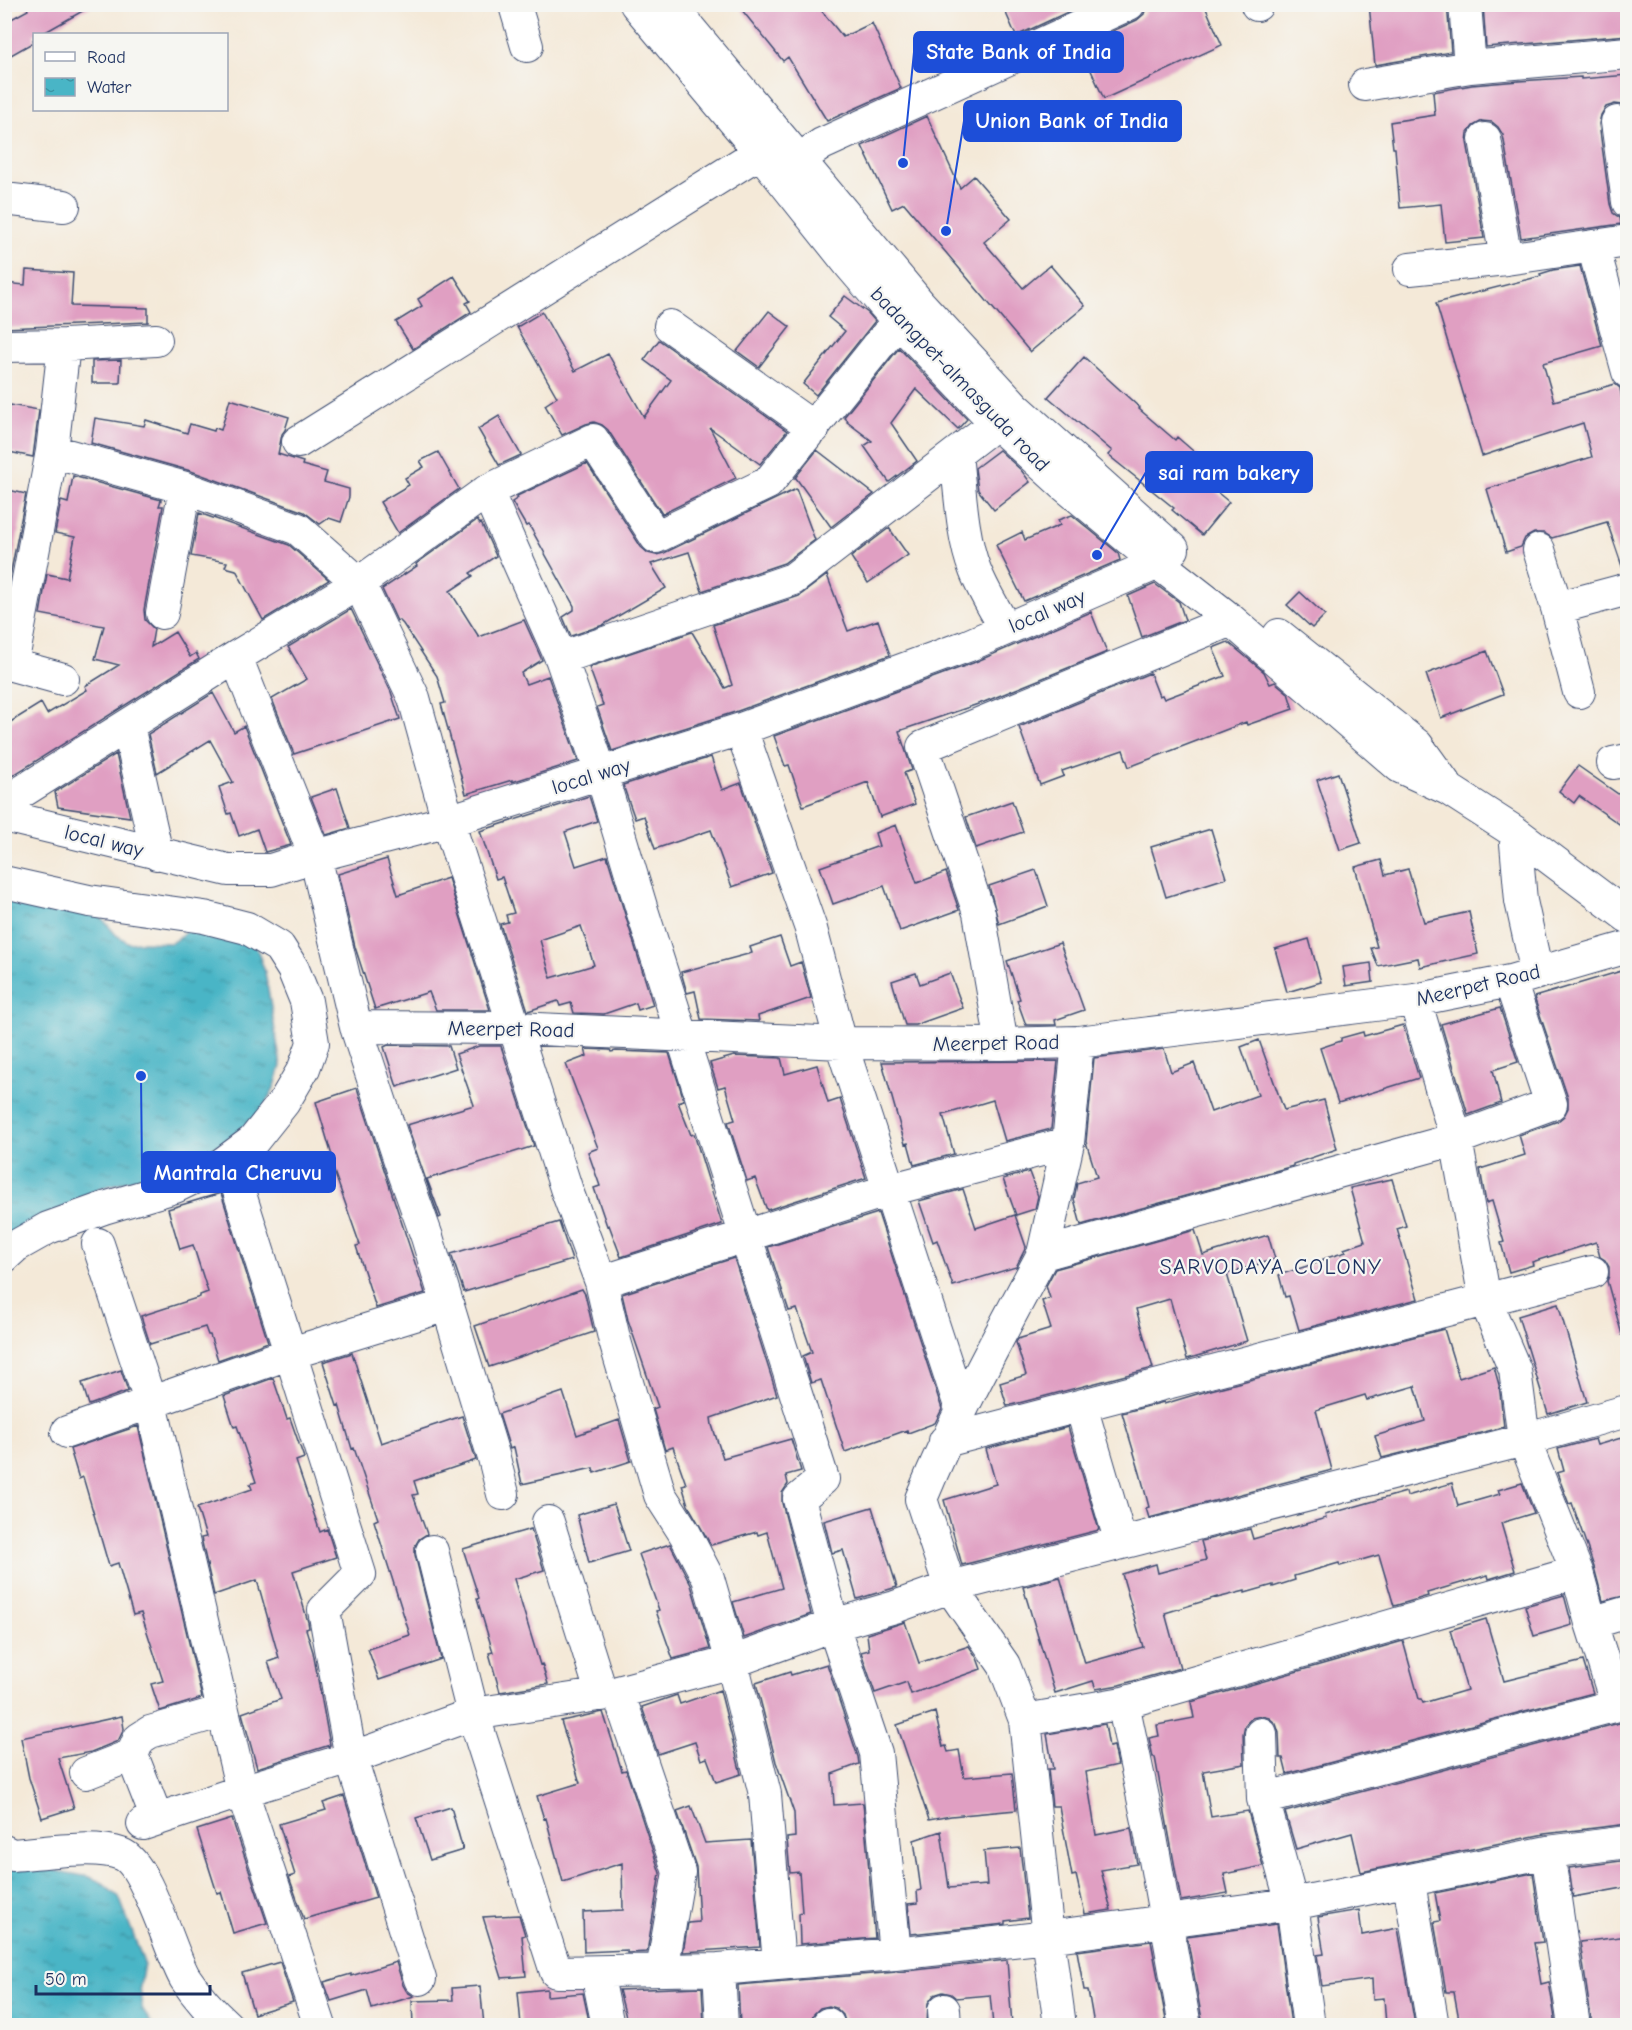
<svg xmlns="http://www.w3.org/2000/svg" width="1632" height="2030" viewBox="0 0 1632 2030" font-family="'Comic Neue',sans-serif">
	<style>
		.water { fill: url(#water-ripples); stroke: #327292; stroke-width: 1.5 }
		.building { fill: #e09fc2; fill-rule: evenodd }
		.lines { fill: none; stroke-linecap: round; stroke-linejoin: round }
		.minor-casing { stroke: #3c4b70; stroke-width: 34 }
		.minor { stroke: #fff; stroke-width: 32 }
		.labels { text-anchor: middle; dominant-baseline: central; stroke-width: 4.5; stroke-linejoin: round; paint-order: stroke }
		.street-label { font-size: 21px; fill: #1b2f5e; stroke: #f6f6f2 }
		.neighbourhood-label { font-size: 22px; letter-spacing: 1.5px; fill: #1b2f5e; stroke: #f6f6f2 }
		.leader { fill: none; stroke: #1d4ed8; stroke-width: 2 }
		.callout-dot { fill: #1d4ed8; stroke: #f6f6f2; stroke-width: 2 }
		.callout { fill: #1d4ed8; stroke: #1d4ed8; stroke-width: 2 }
		.callout-label { font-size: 22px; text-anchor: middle; font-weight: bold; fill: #fff }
	</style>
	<defs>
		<pattern id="water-ripples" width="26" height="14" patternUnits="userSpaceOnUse" patternTransform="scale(1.5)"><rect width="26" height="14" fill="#49b5c6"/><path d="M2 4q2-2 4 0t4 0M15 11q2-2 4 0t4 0" fill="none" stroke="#3c94a4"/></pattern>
	</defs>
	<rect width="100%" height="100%" fill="#f6f6f2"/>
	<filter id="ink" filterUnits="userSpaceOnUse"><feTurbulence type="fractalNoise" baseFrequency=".0167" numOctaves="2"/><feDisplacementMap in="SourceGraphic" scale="12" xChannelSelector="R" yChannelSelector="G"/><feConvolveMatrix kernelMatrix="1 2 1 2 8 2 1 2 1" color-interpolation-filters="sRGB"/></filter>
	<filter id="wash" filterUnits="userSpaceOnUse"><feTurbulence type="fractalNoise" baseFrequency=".008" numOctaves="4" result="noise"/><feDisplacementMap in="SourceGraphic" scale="24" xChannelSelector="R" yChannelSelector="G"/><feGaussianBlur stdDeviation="1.35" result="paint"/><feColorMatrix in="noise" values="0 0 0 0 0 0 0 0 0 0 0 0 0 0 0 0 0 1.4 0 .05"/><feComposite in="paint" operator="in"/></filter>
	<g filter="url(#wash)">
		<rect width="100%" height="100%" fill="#f4e9d8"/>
		<path class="water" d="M4,891L96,911L116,935L129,943L139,942L171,943L181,937L190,925L256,946L265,972L281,1066L275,1086L261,1112L227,1141L174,1169L104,1187L89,1194L56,1212L4,1247Z
			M4,1861L89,1877L103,1883L119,1897L144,1963L140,1986L142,2008L152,2025H5Z"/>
		<g id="blocks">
			<path class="building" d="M25,4H95L42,34H34V39L33,40L34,42L4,59V23L28,10Z
				M737,4H816L843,37L872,23L901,88L827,121L788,57L783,61Z
				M1002,4H1085L1016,36Z
				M1147,4H1204L1222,45L1104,99L1080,46L1137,20L1144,14Z
				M1369,4H1447L1451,52L1375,65Z
				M1483,4H1628V35L1486,47Z
				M1628,75V108L1623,105L1615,104L1606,107L1601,115L1599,124L1610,204L1613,213L1620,218L1621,224L1521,238L1503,135L1498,127L1492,122L1482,121L1473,126L1468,133L1467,142L1484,238L1445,242L1441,204L1400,208L1395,148H1393L1390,122L1435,115L1433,92L1472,85L1519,81L1581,77V79Z
				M927,116L960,188L974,176L1011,219L984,242L1023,288L1050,265L1085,306L1030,352L904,203L892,209L862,146Z
				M1580,266L1602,346L1543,363L1554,401L1615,384L1620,388L1624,411L1628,410V572H1624L1607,522L1552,538L1544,533H1534L1525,538L1521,547L1506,552L1487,489L1592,457L1583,423L1482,456L1436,303L1541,276L1540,274L1553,270Z
				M26,270L73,273L71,306L148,308V322L4,328V283L25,285Z
				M454,276L470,301L466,303L471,312L413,349L396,322L422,306L418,299Z
				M845,296L868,313L875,321L816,395L803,384L845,331L828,317Z
				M769,311L790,327L759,367L737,351Z
				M542,312L575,371L608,354L644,417L671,380L644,360L659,340L787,431L760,464L710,428L736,478L662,514L608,430L602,425L594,422L586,424L562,435L545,405L557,397L517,327Z
				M899,348L967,419L958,429L916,389L891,423L917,461L889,482L864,446L872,441L847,422L848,421L844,417Z
				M1084,357L1140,408L1139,409L1175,440L1177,437L1207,463L1196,475L1229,502L1202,535L1172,510L1174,508L1108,455L1112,451L1048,397Z
				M121,360L120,383H92V361Z
				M230,399L289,417L285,430L282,434L278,454L303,462L302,465L327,472L324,482L349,489V497L341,522L329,518L320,524L304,512L191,471L91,443L95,418L144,426L146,420L187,433L190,424L214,431L215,428L221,430Z
				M10,405L39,410L33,457L4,451V430Z
				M499,416L521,455L499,465L478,429Z
				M817,450L874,494L831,527L796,478H795Z
				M999,450L1021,470L1030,482L994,510L978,490L975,468Z
				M438,452L459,489L398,533L380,502L409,485L405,478L424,467L420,461Z
				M587,463L641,547L648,553L656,555L664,553L796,489L815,540L784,563L702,591L689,552L651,564L666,588L603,625L571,636L563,617L574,610V606L529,525L526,526L512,502L518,498L517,496Z
				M73,476L161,500L159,506H163L144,610L145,620L154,629L151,647L175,632L190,657L196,653L199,659L4,781V726L41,703L47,714L87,690L85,686L119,665L95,659L104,626L40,614L47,574L67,578L75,537L55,533L61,501L68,503Z
				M4,489L26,494L4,607Z
				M199,513L289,545L329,580L263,620L236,570L225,567L227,562L191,556Z
				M1072,515L1118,553L1120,560L1024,601L996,545L1022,532L1025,540L1060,525L1058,520Z
				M477,520L480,524L481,523L496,556L470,573L473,576L450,591L479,637L524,620L542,660L521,673L526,684L548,676L578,761L512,782V780L466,794L441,704L445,703L437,676L403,624L399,620L397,621L382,589L417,566L416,564Z
				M889,528L908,555L868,583L851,557Z
				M827,575L848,631L878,620L890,655L735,712L612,751L597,707L603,705L589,667L692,632L725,688L732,685L713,625L799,596Z
				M1155,584L1179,602L1185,620L1142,637L1128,596Z
				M1300,592L1325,615L1312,628L1287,605Z
				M351,609L391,692L400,719L294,754L272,699L307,679L288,647Z
				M1091,612L1107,652L984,702L899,731L912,770L904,773L915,804L880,817L868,782L803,806L789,765L785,766L774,736L973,663Z
				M1228,642L1264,672L1270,684L1275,682L1288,693L1293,709L1247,725L1246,722L1129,767L1123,750L1062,771L1064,776L1040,785L1019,727L1150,673L1159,696L1162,695L1164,699L1225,676L1213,648Z
				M1487,651L1503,694L1441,718L1426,674Z
				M213,693L234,732L244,726L291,845L265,852L257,829L239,836L231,813L228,814L219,787L233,782L210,740L157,773L148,734Z
				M116,754L130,817L58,807L55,792Z
				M711,757L722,790L741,783L772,873L732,887L711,830L655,849L644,816L635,819L623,785Z
				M1578,766L1628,801V830L1579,796L1574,803L1559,791Z
				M1338,773L1361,843L1340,850L1317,780Z
				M337,788L350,828L326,835L311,797Z
				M589,796L597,821L565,832L576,866L607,856L653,1005L638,1010L636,1003L604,1014L574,1013L571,1003L560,1006L558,1001L528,1011L500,924L508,922L506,915L514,913L502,877L496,879L480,831ZM581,926L594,965L551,978L540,940Z
				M1012,801L1023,832L976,848L966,817Z
				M896,825L917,883L946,872L959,910L900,931L884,886L833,904L820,867L879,846L875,833Z
				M1211,829L1226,878L1166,897L1151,847Z
				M387,859L398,895L448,878L490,1010H436L429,992L375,1009L355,947L338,874Z
				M1381,860L1385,875L1408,869L1424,922L1469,912L1478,954L1420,967L1418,958L1378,966L1371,948L1377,947L1355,867Z
				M1036,870L1048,906L999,924L989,886Z
				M780,937L790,966L801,962L811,998L758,1016L759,1021L701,1019L695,991L687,993L681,972L752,953L750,947Z
				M1309,939L1321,982L1287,992L1275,949Z
				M1060,943L1084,1010L1055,1020L1056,1025H1026L1017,1000L1020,999L1007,961Z
				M1371,963L1373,982L1346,986L1343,967Z
				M1628,969V1176L1621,1179L1628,1203V1334L1622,1335L1607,1281L1609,1276V1267L1605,1260L1600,1257L1596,1242L1532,1262L1533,1265L1509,1272L1501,1243L1504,1242L1492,1201L1486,1203L1480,1169L1525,1155L1519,1135L1558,1121L1564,1116L1568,1108V1098L1534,997Z
				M916,973L920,984L950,973L963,1008L915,1025H905L892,981Z
				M1500,1008L1518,1062L1493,1070L1501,1103L1468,1115L1441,1024Z
				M1403,1025L1419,1078L1338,1103L1320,1048L1341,1041V1038L1363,1032L1364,1036Z
				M1259,1040L1284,1110L1324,1100L1337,1149L1293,1164V1166L1081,1225L1074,1199L1077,1183L1097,1177L1086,1142L1094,1058L1164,1049L1171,1072L1194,1063L1211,1112L1258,1095L1241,1047Z
				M388,1045L449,1046L456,1068L397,1087L384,1047Z
				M479,1046H501L534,1146L427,1179L441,1217L439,1218L407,1125L474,1105L456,1054Z
				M585,1049L610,1050L611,1052L616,1051L669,1053L684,1100L678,1102L691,1135L694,1134L722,1224L621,1257L609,1225L607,1226L594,1188L600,1186L588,1152L598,1148L566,1064L587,1056Z
				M734,1056L781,1058L785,1074L817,1065L828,1103L840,1099L866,1178L767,1210L755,1178L747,1181L728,1122L735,1120L725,1086L718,1088L710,1063Z
				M1058,1061L1051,1129L1005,1141L993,1100L943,1115L954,1154L914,1165L908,1143L905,1144L882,1062Z
				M357,1088L425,1293L376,1308L356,1246L360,1245L330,1160L333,1159L316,1102Z
				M1029,1172L1038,1196L1035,1209L1016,1215L1003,1179Z
				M1392,1179L1406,1226L1397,1229L1418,1299L1299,1330L1289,1296L1285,1297L1279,1275L1323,1261V1259L1346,1252L1344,1249L1365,1242L1350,1188Z
				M963,1189L976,1228L1015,1215L1026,1247L1016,1267L953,1286L937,1240L933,1242L919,1201Z
				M221,1193L268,1342L218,1360L210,1335H208L205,1327L150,1344L141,1316L200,1297V1295L208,1292L193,1245L180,1249L168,1209Z
				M878,1213L942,1409L935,1423L908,1433L907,1430L845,1452L821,1380L811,1383L803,1356L812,1352L797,1309L789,1311L768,1247Z
				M559,1222L572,1260L464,1292L451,1254Z
				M1195,1230L1203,1255L1268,1235L1275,1259L1227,1274L1247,1341L1187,1359L1170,1299L1136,1309L1153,1368L1007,1406L1000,1383L1026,1375L1016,1342L1018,1339L1051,1329L1042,1301L1050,1298L1046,1286L1055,1269Z
				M734,1258L777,1395L711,1418L712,1425L723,1458L791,1439L801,1471L786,1475L788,1484L782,1493V1503L811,1614L744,1638L733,1602L782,1588L767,1532L758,1535L757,1532L711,1545L688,1505L682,1485L686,1484L673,1447L665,1450L653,1409L658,1407L628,1320L622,1294Z
				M582,1289L585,1294L594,1332L489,1367L475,1326Z
				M1558,1304L1587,1402L1548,1414L1518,1316Z
				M1444,1329L1459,1378L1494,1367L1499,1385L1504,1427L1382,1458L1375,1436L1425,1421L1415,1386L1367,1400L1365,1395L1316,1410L1332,1470L1149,1518L1146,1508L1149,1507L1140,1473L1122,1413L1164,1402V1404L1207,1391Z
				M352,1353L381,1443L462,1416L476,1460L414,1481L418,1494L413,1495L427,1534L419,1539L415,1546V1555L441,1659L379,1680L368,1649L410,1635L374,1521L378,1519L354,1448L352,1449L339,1405L337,1406L323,1362Z
				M121,1370L128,1391L89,1405L82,1383Z
				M273,1378L287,1419L290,1418L304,1458L296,1461L320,1532L327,1529L336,1557L293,1571L308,1622L309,1628L306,1629L313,1652L330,1745L257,1768L242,1713L281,1699L268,1662L279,1658L257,1580L214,1595L201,1538L206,1537L197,1508L252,1489L250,1484L256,1482L237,1426L234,1427L224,1396Z
				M563,1392L577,1435L619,1420L631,1461L594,1473L593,1468L522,1484L514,1447L510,1449L499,1414Z
				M138,1426L202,1698L160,1711L151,1684L163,1681L141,1613L133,1615L118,1563L109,1566L83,1477L79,1479L70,1449Z
				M1068,1427L1099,1530L962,1565L944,1500L996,1484L986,1449Z
				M1628,1436V1595L1603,1601L1594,1567L1572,1503L1569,1504L1557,1473L1564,1471L1558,1449L1595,1439L1597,1445Z
				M1452,1483L1458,1506L1500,1494L1498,1490L1522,1483L1534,1513L1501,1523L1515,1571L1489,1579L1488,1575L1427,1593L1428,1596L1394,1606L1379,1555L1340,1566L1339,1563L1294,1576L1295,1580L1273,1587V1585L1245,1593V1591L1217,1598V1597L1165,1613L1180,1668L1119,1685L1096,1689L1093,1681L1055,1693L1023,1587L1060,1577L1085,1663L1143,1647L1122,1574L1156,1564L1158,1573L1206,1560L1201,1541L1250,1529L1253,1539L1326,1518L1325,1515L1406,1492L1407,1496Z
				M614,1504L629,1551L589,1563L577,1515Z
				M872,1507L897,1587L857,1599L843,1550L832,1553L824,1521Z
				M531,1529L544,1570L514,1579L540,1665L542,1664L548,1684L500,1692L489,1653L493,1652L477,1599L479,1598L463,1549Z
				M670,1544L691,1585L710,1649L673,1659L656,1611L659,1610L639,1554Z
				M1564,1595L1572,1625L1534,1636L1525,1606Z
				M1486,1619L1504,1681L1583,1661L1593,1693L1287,1774L1283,1758H1280L1279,1733L1276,1724L1269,1718L1261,1716L1252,1718L1245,1725L1243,1734L1244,1764L1203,1771L1211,1817L1248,1811L1263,1866L1224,1874L1228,1893L1181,1901L1155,1757H1153L1149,1738L1159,1736L1157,1725L1194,1718L1191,1702L1403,1641L1419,1699H1421L1423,1703L1467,1690L1450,1630Z
				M905,1622L919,1663L969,1646L977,1658L981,1669L911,1694L907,1682L875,1693L861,1652L869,1650L867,1634Z
				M827,1664L858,1757L859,1764L832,1774L834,1805L863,1803L875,1938L800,1944L799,1913L802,1912L799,1872L790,1873L787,1838L795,1837L794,1813L776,1762L756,1683L790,1672L791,1675Z
				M720,1690L741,1774L716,1782L707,1758L701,1760L695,1742L658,1754L642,1707L677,1695L680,1704Z
				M603,1712L622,1771L626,1770L660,1873L647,1952L627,1953V1950L584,1952L583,1912L623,1910L622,1863L563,1882L546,1818L544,1819L537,1796L580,1783L561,1721Z
				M935,1712L943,1747L946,1746L948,1752L959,1750L964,1777L1012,1773L1016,1810L951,1816L929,1820L897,1725Z
				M122,1716L124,1729L118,1741L91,1752L58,1758L74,1808L42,1818L29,1778L21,1738Z
				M1619,1723H1628V1824L1544,1834L1361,1872L1352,1833L1296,1849L1285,1812Z
				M1105,1724L1109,1747L1114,1746L1118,1765L1086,1772L1096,1835L1131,1828L1137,1864L1101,1870L1111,1910L1085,1914L1076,1875L1072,1876L1059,1806H1052L1048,1769H1053L1047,1734Z
				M344,1796L376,1898L304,1919L289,1877L295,1875L279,1824L326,1810L323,1803Z
				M691,1806L705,1843L751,1840L760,1947L683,1952L688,1923L699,1922L696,1867L677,1811Z
				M451,1807L463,1850L430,1860L416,1818Z
				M232,1819L267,1923L233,1933L221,1892L217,1893L197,1830Z
				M941,1831L949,1888L987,1885L984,1851L1020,1848L1028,1918L1005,1921V1924L911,1934L908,1904L918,1903L917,1891L921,1890L914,1840Z
				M1628,1860V1887L1573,1897L1569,1868Z
				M1533,1873L1543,1942L1534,1943L1541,1984L1549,1982L1556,2025H1460L1454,1992H1446L1434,1922L1440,1921L1435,1893Z
				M1359,1910L1362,1935L1398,1928L1415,2025H1386L1384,1998L1373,1999L1372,1979L1322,1986L1317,1955L1324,1954L1318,1917Z
				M519,1915L525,1935L522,1936L526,1976L502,1978L483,1917Z
				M1277,1924L1291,2025H1203L1187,1936Z
				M1628,1936V2025H1592L1580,1942Z
				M1151,1941L1167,2025H1094L1088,1990H1084L1077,1951Z
				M1007,1960L1012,2025H993L990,1995L956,1998L951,1994L943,1992L934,1995L928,2003L927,2025H846L843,2015L836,2008L829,2006L820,2008L813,2015L810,2025H740L738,1985L897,1972Z
				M280,1962L293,2002L254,2014L242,1973Z
				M396,1962L403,1985L407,1992L414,1996L372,2009L367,1990L331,2001L324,1982L351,1974V1976Z
				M480,1986L484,2025H413L412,2001L453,2000L452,1988Z
				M702,1987L704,2025H628L619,1990Z
				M547,1989V1996L583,1993L589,2021L550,2025H521L518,1992Z"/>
		</g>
	</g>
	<g filter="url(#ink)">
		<use href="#blocks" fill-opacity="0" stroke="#3c4b70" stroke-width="1.5"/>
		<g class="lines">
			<defs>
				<path id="minor" d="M517,4L516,9L527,46
					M636,4L760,152L850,265L898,321L996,423L1064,485L1158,563L1231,620L1400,767L1448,789L1515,832L1628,917
					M669,4L919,303L1016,408L1173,549
					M1257,4V5
					M1465,4L1470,67
					M1365,85L1470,67L1628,53
					M1617,122L1628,202
					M1485,139L1506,259L1628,241
					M798,160L822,144L1129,4
					M4,199L64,206
					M1593,246L1628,372
					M1410,269L1506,259
					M670,326L814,428
					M4,346L64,345L156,340
					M298,442L760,152
					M52,451L185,488L298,529L359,583L414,698L448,821L567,1191L601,1282L614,1338L660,1495L685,1534L708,1578L732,1662L765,1794L779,1964
					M956,454C960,490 962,538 975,570C983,591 995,610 1006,629
					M487,491L561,658L601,773L642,910L823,1479L799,1499L833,1625L876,1753L895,1954
					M1539,550L1557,608L1628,589
					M1557,608L1579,692
					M162,613L185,488
					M1279,635L1417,745L1448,788
					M236,657L315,856L356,1027L402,1167L427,1237L494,1458L503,1494
					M561,658L793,579L996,423
					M4,664L12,665L52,451L64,345
					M12,665L63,679
					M128,726L157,854
					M741,729L811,929L841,1043L961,1409
					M1613,763L1628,760
					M4,803L236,657L359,583L487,491L593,440L656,537L768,483L898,321
					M4,816L228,870H271L315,856L448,821L741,729L967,646L1158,563
					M1515,832L1521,901L1537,973
					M4,882L89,901L204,917L247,928L279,947L293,969L306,1001L313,1043L304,1068L284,1102L253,1141L222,1164L175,1187L104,1208L48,1228L16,1246L4,1257
					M356,1027L516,1028L841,1043L1002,1044L1078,1042L1415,1000L1510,981L1628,947
					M1078,1042L1068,1143L1043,1254L1456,1139L1551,1104L1510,981
					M1002,1044L979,913L923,747L1231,620
					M233,1172L360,1574L324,1610L351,1758L420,1979
					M98,1244L151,1404L242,1791L351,1758L473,1714L556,1972L719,1969L722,2026
					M1043,1254C1000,1335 956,1414 921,1499L950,1587L1524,1440L1623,1412
					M601,1282L889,1190L1068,1143
					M1081,1406L1121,1543
					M67,1432L291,1353L447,1305
					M945,1441L1485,1300L1456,1139L1415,1000
					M548,1522L602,1695
					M432,1551L473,1714L618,1692L732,1662L833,1625L895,1607L950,1587L1004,1665L1025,1720L1123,1703L1577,1572L1591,1623L1628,1612
					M1577,1572L1524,1440L1515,1370L1485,1300L1592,1272
					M1591,1623L1617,1705
					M618,1692L679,1872L662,1970
					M1123,1703L1149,1826L1185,2026
					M1025,1720L1048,1937L1060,2026
					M1261,1734L1263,1799L1292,1904L1309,2026
					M132,1755L157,1819
					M86,1773L132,1755L139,1739L150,1732L223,1711
					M1263,1799L1617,1705H1628
					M143,1824L242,1791L320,2026
					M4,1851L12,1855C42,1853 93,1844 121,1854C147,1863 170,1953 185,1978C197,1996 211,2012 227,2026
					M1548,1852L1628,1842
					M1409,1882L1433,2026
					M719,1969L895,1954L1048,1937L1292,1904L1548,1852L1574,2026
					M597,1972L608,2026
					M944,2010L945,2026
					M828,2024V2026"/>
			</defs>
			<use href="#minor" class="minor-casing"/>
			<use href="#minor" class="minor"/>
		</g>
	</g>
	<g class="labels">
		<g class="street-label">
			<text transform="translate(960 379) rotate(46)">badangpet-almasguda road</text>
			<text transform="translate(1047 611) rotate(-23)">local way</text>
			<text transform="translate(591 776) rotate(-17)">local way</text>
			<text transform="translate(104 841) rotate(14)">local way</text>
			<text transform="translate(1478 985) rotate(-13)">Meerpet Road</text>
			<text transform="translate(511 1029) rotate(1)">Meerpet Road</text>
			<text transform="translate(996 1043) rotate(-1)">Meerpet Road</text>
		</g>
		<g class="neighbourhood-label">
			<text x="1271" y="1267">SARVODAYA COLONY</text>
		</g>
	</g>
	<path class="leader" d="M903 163L914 52M946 231L964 121M1097 555L1146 472M141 1076L142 1172"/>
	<g class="callout-dot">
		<circle cx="903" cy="163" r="6"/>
		<circle cx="946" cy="231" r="6"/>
		<circle cx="1097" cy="555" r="6"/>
		<circle cx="141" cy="1076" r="6"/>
	</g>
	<g class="callout">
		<rect x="914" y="32" width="209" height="40" rx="6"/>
		<rect x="964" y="101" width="217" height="40" rx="6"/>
		<rect x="1146" y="452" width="166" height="40" rx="6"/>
		<rect x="142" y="1152" width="193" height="40" rx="6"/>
	</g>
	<g class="callout-label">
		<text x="1019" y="59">State Bank of India</text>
		<text x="1072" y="128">Union Bank of India</text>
		<text x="1229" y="480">sai ram bakery</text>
		<text x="238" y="1180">Mantrala Cheruvu</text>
	</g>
	<rect width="1632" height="2030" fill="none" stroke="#f6f6f2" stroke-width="24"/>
	<rect x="33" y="33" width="195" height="78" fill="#f6f6f2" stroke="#9ea6b7" stroke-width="1.5"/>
	<rect x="45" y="52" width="30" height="9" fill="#ffffff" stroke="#9ea6b7" stroke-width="1.5"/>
	<text x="87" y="63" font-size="18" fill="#1b2f5e">Road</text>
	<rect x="45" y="78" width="30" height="18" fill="url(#water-ripples)" stroke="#9ea6b7" stroke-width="1.5"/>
	<text x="87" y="93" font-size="18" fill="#1b2f5e">Water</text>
	<path d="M36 1985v9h174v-9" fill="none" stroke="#1b2f5e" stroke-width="3"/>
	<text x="45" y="1985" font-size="18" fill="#1b2f5e" stroke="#f6f6f2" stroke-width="4.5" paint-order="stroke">50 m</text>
</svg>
